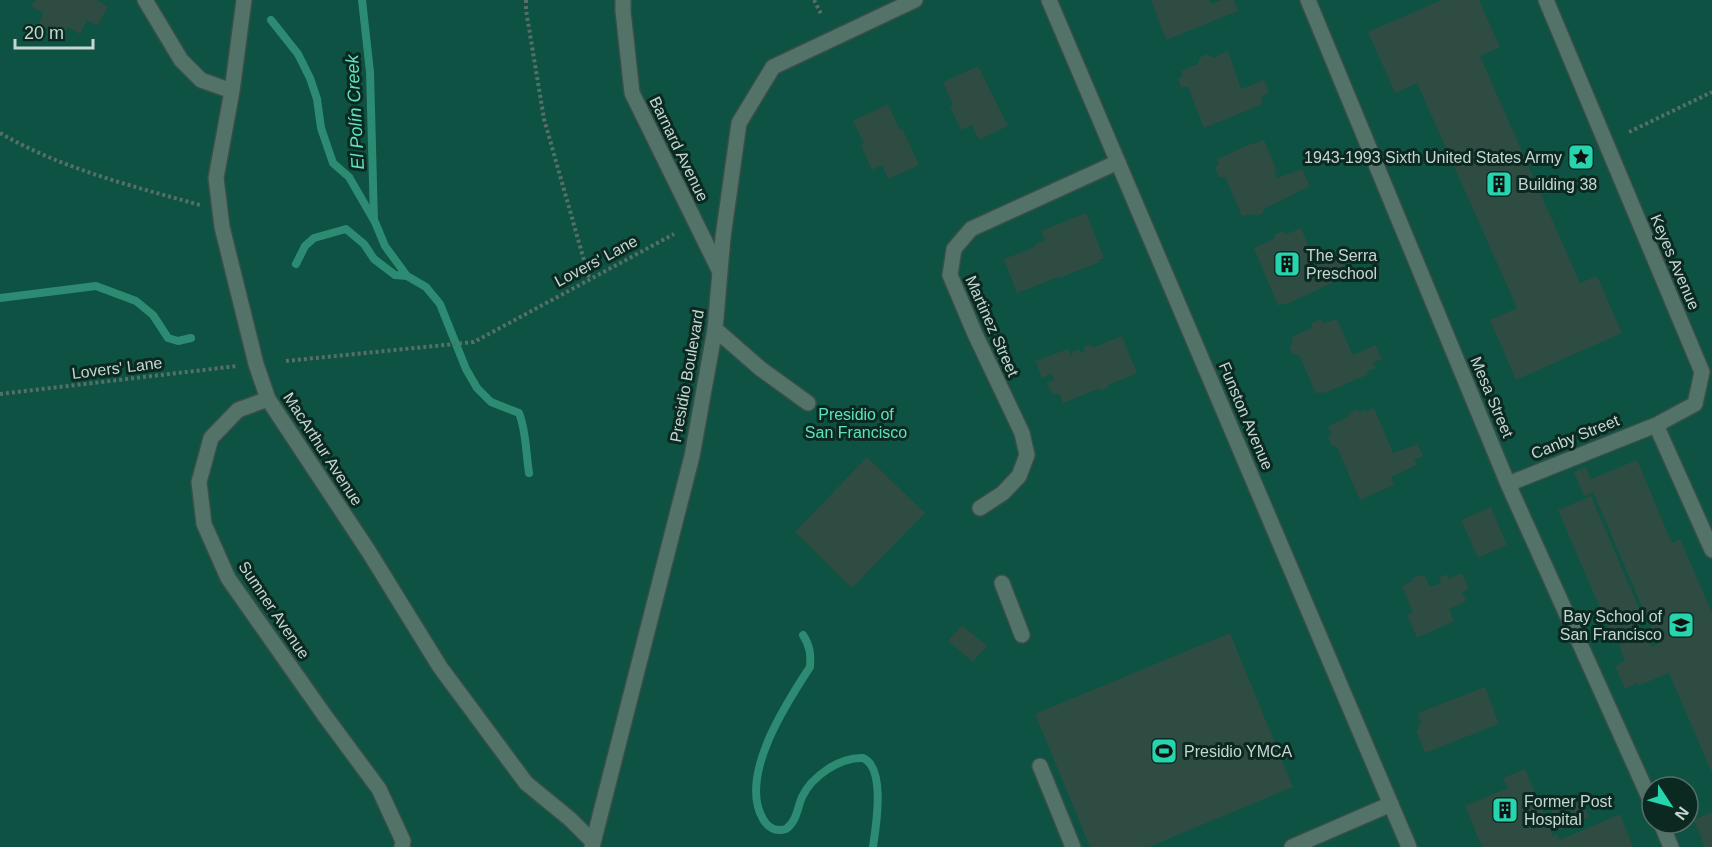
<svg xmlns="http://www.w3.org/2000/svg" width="1712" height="847" viewBox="0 0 1712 847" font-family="Arial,sans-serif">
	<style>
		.green { fill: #0d5242; fill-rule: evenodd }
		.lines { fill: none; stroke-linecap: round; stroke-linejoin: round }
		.stream { stroke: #2c8b72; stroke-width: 8 }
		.building { fill: #2f4c43 }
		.service-casing { stroke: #374f48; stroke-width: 18 }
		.minor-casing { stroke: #374f48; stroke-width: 18 }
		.path { stroke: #566f68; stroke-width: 4; stroke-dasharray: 3 3; stroke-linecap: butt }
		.service { stroke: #537268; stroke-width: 15 }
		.minor { stroke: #537268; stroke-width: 15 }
		.labels { text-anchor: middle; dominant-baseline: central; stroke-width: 6; stroke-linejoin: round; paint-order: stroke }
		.street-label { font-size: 16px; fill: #c6d6d1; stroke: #0b2921 }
		.poi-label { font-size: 16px; fill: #c6d6d1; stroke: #0b2921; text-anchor: start }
		.park-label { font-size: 16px; fill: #60e1be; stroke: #0b2921 }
		.water-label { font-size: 18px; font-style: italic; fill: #62e3c0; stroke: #0b2921 }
	</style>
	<rect width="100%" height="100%" fill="#16332b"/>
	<path class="green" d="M0,0H1712V847H0ZM1652,787H1688V823H1652Z"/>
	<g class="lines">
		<path class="stream" d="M362,0L370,72L374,220
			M271,20L298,54L310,78L317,99L321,128L333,163L349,177L375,222L385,246L407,276
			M296,264L305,246L314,238L346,229L364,244L374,259L395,275L407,276L426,287L440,304L466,369L477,388L491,402L519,413C526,429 526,454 529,473
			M0,298L96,286L136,301L153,315L168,338L178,341L191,338
			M803,635C810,646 811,654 810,667C787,702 738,776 763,819C768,828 776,832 786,829C797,821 797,809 802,797C812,776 840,757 863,758C886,768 876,826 873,847"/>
	</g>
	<path class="building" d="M35,0H97L108,7L97,26L87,20L80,34L68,27L62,37L39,24L43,13L31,6Z
		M1151,0H1209L1211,4L1221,0H1234L1238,11L1166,40Z
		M1441,0H1479L1500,47L1480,56L1580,283L1597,276L1622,333L1516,380L1490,320L1517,308L1417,83L1395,93L1368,32Z
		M1228,51L1241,89L1264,80L1269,93L1261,97L1263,103L1256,107L1204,128L1188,87H1181L1178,79L1183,75L1181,71L1198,64L1199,58L1207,54L1213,58Z
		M978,66L1008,126L979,140L972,125L961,130L950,107L953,105L943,82Z
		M888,104L900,130L902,128L919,165L888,179L882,165L872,170L861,145L864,144L853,121Z
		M1264,140L1277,171L1274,172L1277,178L1302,169L1310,186L1264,209L1263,213L1257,216L1253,214L1242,216L1225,177H1219L1215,168L1219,164L1217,159L1253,143L1254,144Z
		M1086,213L1104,258L1099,260L1100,262L1059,278L1058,277L1017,293L1004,259L1035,247L1034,245L1045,240L1041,231Z
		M1301,228L1314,259L1311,260L1314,267L1340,256L1346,270L1337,273L1339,278L1331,281L1332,283L1285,305L1284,303L1278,306L1254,248L1274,239L1275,234L1283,231L1287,234Z
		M1320,319L1323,323L1337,319L1353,355L1376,345L1382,359L1373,362L1376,368L1367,371L1369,374L1322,394L1321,392L1316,394L1299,355L1293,354L1289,347L1293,342L1291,337L1311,328L1312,323Z
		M1122,336L1137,373L1108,385L1109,387L1101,391L1100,388L1063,403L1059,393L1053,395L1047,383L1054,380L1051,374L1042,378L1035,361L1068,349L1070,355H1073L1072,352L1079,349L1081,353L1085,351L1083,347L1091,344L1092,348Z
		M1374,408L1393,453L1418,444L1423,456L1414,460L1417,465L1391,477L1394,485L1360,500L1337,447L1331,445L1328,437L1331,433L1328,426L1348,417L1349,413L1357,410L1360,412L1366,410V412Z
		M867,457L925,513L852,588L795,532Z
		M1637,460L1672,543L1680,539L1712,613V773L1669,673L1638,686L1637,683L1625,689L1615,666L1625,661L1619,645L1641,636L1642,639L1647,637L1652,647L1658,644L1593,492L1584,496L1574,472L1586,467L1591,479Z
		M1591,496L1645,622L1612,636L1558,510Z
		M1491,507L1507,545L1478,558L1461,520Z
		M1462,573L1469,589L1462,592L1466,600L1464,603L1449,609L1454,621L1417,638L1407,615L1413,612L1402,586L1412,581L1413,578L1420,575L1425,576L1430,587L1441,583L1439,578L1447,574L1449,579Z
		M962,625L987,646L973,662L948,641Z
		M1230,633L1293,787L1149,847H1090L1035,714Z
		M1485,687L1499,724L1425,753L1416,730L1420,728L1418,724L1421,723L1418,713Z
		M1525,769L1553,836L1557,834L1560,840L1620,814L1633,847H1482L1465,806L1508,788L1503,778Z
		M1581,798L1589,817L1576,823L1567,804Z
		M1565,804L1574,825L1560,830L1551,809Z
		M1712,812V847H1705L1694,820Z"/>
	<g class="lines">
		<defs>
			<path id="service" d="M715,329L761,369L808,403
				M980,508L1003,493L1019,476L1027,455L1022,433L975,334L950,275L954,249L971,229L1118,162
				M1002,583L1022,635
				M1040,766L1073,847
				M1292,847L1391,804"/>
			<path id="minor" d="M145,0L181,60L201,80L232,91
				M244,0L232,91L216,178L222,227L256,364L268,399L369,552L440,667L526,783L570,819L593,842
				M623,0V11L632,93L720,272
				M1049,0L1409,847
				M1308,0L1508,484L1652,804
				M268,399L238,410L211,438L199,482L204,524L228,578L325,716L379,789L403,841L402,847
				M1656,425L1712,550
				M1508,484L1656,425L1695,404L1702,372L1546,0
				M1661,823L1671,847
				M592,847L692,456L715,329L723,237L739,123L773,67L915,0"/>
		</defs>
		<use href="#service" class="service-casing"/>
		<use href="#minor" class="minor-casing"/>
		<path class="path" d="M526,0V10L544,119L589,278
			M814,0L821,14
			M1629,132L1712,92
			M0,133C62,169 132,186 200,205
			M286,361L474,342L674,234
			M0,394L237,366"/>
		<use href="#service" class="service"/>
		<use href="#minor" class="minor"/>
	</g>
	<defs>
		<symbol id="sight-square" viewBox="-11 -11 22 22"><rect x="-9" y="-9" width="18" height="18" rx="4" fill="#26d5ae" stroke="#0b2921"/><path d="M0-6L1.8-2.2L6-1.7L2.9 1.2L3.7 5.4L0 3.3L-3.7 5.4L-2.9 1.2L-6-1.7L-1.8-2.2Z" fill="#111"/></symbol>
		<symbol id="building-square" viewBox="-11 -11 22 22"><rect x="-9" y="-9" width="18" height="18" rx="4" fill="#26d5ae" stroke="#0b2921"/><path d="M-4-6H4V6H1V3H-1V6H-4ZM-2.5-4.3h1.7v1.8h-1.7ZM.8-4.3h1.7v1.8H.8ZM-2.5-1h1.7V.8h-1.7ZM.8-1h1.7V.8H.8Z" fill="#111"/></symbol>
		<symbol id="school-square" viewBox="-11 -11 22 22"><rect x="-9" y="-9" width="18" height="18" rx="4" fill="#26d5ae" stroke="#0b2921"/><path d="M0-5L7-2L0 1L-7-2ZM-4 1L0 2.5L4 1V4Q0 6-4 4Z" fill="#111"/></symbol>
		<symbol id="stadium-square" viewBox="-11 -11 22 22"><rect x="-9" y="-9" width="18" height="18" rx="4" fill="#26d5ae" stroke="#0b2921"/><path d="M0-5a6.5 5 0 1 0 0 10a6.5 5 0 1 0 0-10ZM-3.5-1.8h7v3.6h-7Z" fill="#111"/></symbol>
	</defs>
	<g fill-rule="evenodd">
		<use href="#sight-square" x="1566" y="142" width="30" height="30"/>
		<use href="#building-square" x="1484" y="169" width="30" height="30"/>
		<use href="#building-square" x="1272" y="249" width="30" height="30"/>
		<use href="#school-square" x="1666" y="610" width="30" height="30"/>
		<use href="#stadium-square" x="1149" y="736" width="30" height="30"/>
		<use href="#building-square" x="1490" y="795" width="30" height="30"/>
	</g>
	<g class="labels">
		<g class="street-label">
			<text transform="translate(679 149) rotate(64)">Barnard Avenue</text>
			<text transform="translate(596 261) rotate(-28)">Lovers' Lane</text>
			<text transform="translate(1675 262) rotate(67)">Keyes Avenue</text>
			<text transform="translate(992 326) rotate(66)">Martinez Street</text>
			<text transform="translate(117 368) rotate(-7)">Lovers' Lane</text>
			<text transform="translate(687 376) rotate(-80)">Presidio Boulevard</text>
			<text transform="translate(1492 397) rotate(67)">Mesa Street</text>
			<text transform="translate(1246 416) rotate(67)">Funston Avenue</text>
			<text transform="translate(1575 437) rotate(-22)">Canby Street</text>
			<text transform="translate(323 449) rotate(57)">MacArthur Avenue</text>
			<text transform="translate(274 610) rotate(56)">Sumner Avenue</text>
		</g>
		<g class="poi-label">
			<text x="1562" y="157" text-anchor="end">1943-1993 Sixth United States Army</text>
			<text x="1518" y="184">Building 38</text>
			<text x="1306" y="255">The Serra<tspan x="1306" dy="18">Preschool</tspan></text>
			<text x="1662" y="616" text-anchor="end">Bay School of<tspan x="1662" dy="18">San Francisco</tspan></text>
			<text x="1184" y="751">Presidio YMCA</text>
			<text x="1524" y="801">Former Post<tspan x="1524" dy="18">Hospital</tspan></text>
		</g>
		<g class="park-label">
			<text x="856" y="414">Presidio of<tspan x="856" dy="18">San Francisco</tspan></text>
		</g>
		<g class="water-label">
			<text transform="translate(355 112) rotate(-93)">El Polín Creek</text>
		</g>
	</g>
	<g transform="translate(1670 805) rotate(126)"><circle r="28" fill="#0b2921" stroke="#566e67" stroke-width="1.5"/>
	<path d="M0-4.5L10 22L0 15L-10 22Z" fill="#26d5ae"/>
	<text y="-9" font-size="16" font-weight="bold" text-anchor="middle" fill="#c6d6d1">N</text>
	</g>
	<path d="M15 39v9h78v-9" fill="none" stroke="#c6d6d1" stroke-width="3"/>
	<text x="24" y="39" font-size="18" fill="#c6d6d1" stroke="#0b2921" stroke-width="4.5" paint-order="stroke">20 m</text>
</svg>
